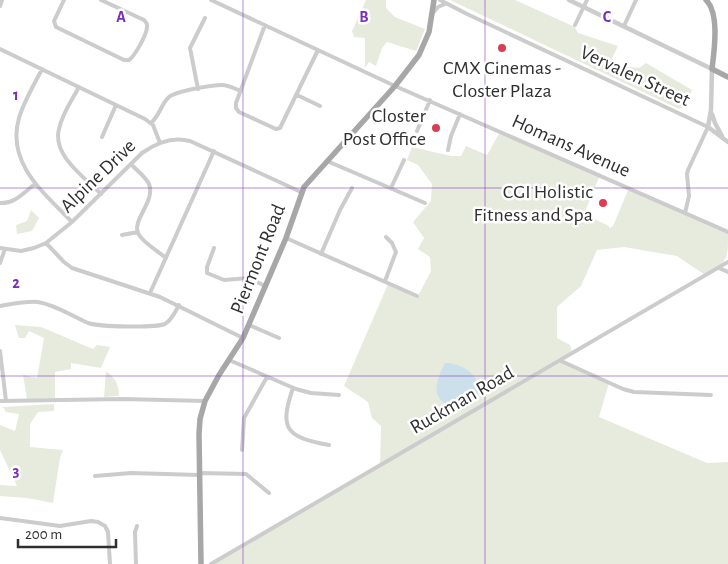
<svg xmlns="http://www.w3.org/2000/svg" width="728" height="564" viewBox="0 0 728 564" font-family="'Alegreya Sans',sans-serif">
	<style>
		.green { fill: #e6ebde }
		.water { fill: #cbe0ea }
		.lines { fill: none; stroke-linecap: round; stroke-linejoin: round }
		.minor { stroke: #ccc; stroke-width: 4 }
		.tertiary { stroke: #ccc; stroke-width: 4.5 }
		.primary { stroke: #a7a7a7; stroke-width: 5.5 }
		.grid { fill: none; stroke: #7b2cbf; stroke-width: 1; stroke-opacity: 0.55 }
		.poi-dot { fill: #d93e53; stroke: #fff; stroke-width: 2 }
		.labels { text-anchor: middle; dominant-baseline: central; stroke-width: 5; stroke-linejoin: round; paint-order: stroke }
		.poi-label { font-size: 20px; fill: #2f2f2f; stroke: #fff; text-anchor: end }
		.street-label { font-size: 20px; fill: #2f2f2f; stroke: #fff }
		.grid-label { font-size: 16px; text-anchor: middle; font-weight: bold; fill: #7b2cbf; stroke: #fff; stroke-width: 5; stroke-linejoin: round; paint-order: stroke }
	</style>
	<rect width="100%" height="100%" fill="#fff"/>
	<path class="green" d="M366,0H386V8L395,17L425,29L416,51L387,42L382,48L376,66L369,62L365,68V38L354,37L352,31Z
		M450,0H515L575,27L578,33L618,46L612,58L616,65L639,68L646,63L692,90L684,107L679,109Z
		M500,132L600,175L584,214L609,226V228L613,226L629,188L728,232C728,263 728,259 705,275L677,256L624,247L597,250L581,286L557,307V338L570,345L572,352L559,360L609,383L599,417L707,463L728,462V564H213L380,465L381,426L372,418L368,402L344,386L388,284L417,298L431,271L430,257L418,249L424,238L413,222L431,201L432,184L418,165L407,160L412,147L451,156H461L466,146L487,155Z
		M31,210L39,218L32,231L17,234L16,225L27,221Z
		M15,325L41,327L93,349L97,345L110,347L101,368L71,363V369L55,372V398L27,399L23,375L37,378L44,338L29,331L25,338H19Z
		M106,371C115,377 119,385 119,396L104,397Z
		M54,404V411L38,412L30,424V447L63,450L60,458L53,503L27,498L0,496V485L17,486L0,450V425L15,431L19,414L6,412L3,407Z"/>
	<path class="water" d="M445,363C475,363 495,396 460,411C431,400 432,389 445,363Z"/>
	<g class="lines">
		<path class="minor" d="M64,0L54,21L56,27L124,60H129C135,56 147,34 147,27C148,23 146,23 144,20L101,0
			M211,0L395,86L728,232
			M440,0L467,14L708,127L688,170L687,174L689,196L685,213
			M0,6L2,0
			M433,13L438,7L445,4
			M265,25L236,103V108L239,112L276,129L280,128L318,50
			M575,25L587,0
			M624,26L636,0
			M0,49L145,119L153,125L160,143
			M42,69C34,85 24,101 19,118C6,163 44,193 72,222
			M79,87C72,100 62,114 59,129C52,155 84,177 101,194
			M198,89L190,48L205,18
			M297,95L320,106
			M151,123C160,115 161,104 169,97C176,91 212,85 222,85C229,85 235,89 241,91
			M417,131L430,100
			M102,137L116,105
			M448,150L451,136L460,114
			M327,161L425,203
			M131,164C136,170 145,176 149,184C156,202 130,221 139,235C145,244 158,251 166,258
			M391,188L404,160
			M0,203C15,204 24,192 35,184
			M122,235L138,232
			M286,238L417,296
			M46,243L64,262L72,268L160,297L243,338
			M0,248L21,251L34,248L46,243L72,222L142,153C156,143 172,136 190,141L301,192
			M214,248L207,267V273L224,280L249,278L265,286
			M321,254L340,210L352,188
			M0,263L5,249
			M719,268L728,272
			M385,281L396,252L392,243L386,237
			M150,293L214,151
			M0,306C12,304 26,301 38,302C56,305 72,316 88,323C100,327 154,328 165,324C172,320 175,312 179,305
			M249,325L279,338
			M0,351L6,401
			M229,360L296,389L311,393L339,395
			M561,361L623,389L634,392L711,395
			M293,388C278,431 288,437 329,445
			M0,401L123,399L205,401
			M242,450L244,418L267,377
			M199,473L246,474L269,493
			M95,476L131,473L199,475
			M0,518L60,526L91,521L98,522L105,526L108,532L110,564
			M136,564L135,532L137,526
			M211,564L728,262"/>
		<path class="tertiary" d="M569,0L712,69L711,110L708,127L728,142
			M712,114L715,123L722,136"/>
		<path class="primary" d="M706,0C720,13 714,52 712,69L728,77
			M201,564L199,434L200,419L205,401L219,375L243,338L286,238L304,187L395,86L419,55L429,32L434,0"/>
	</g>
	<path class="grid" d="M243,0V564M485,0V564M0,188H728M0,376H728"/>
	<g class="poi-dot">
		<circle cx="502" cy="48" r="5"/>
		<circle cx="436" cy="128" r="5"/>
		<circle cx="603" cy="203" r="5"/>
	</g>
	<g class="labels">
		<g class="poi-label">
			<text x="502" y="68" text-anchor="middle">CMX Cinemas -<tspan x="502" dy="23">Closter Plaza</tspan></text>
			<text x="426" y="116">Closter<tspan x="426" dy="23">Post Office</tspan></text>
			<text x="593" y="192">CGI Holistic<tspan x="593" dy="23">Fitness and Spa</tspan></text>
		</g>
		<g class="street-label">
			<text transform="translate(635 76) rotate(25)">Vervalen Street</text>
			<text transform="translate(571 146) rotate(24)">Homans Avenue</text>
			<text transform="translate(98 176) rotate(-44)">Alpine Drive</text>
			<text transform="translate(258 259) rotate(-68)">Piermont Road</text>
			<text transform="translate(462 400) rotate(-30)">Ruckman Road</text>
		</g>
	</g>
	<g class="grid-label">
		<text x="121" y="22">A</text>
		<text x="364" y="22">B</text>
		<text x="607" y="22">C</text>
		<text x="16" y="100">1</text>
		<text x="16" y="288">2</text>
		<text x="16" y="476">3</text>
	</g>
	<path d="M18 539v8h98v-8" fill="none" stroke="#2f2f2f" stroke-width="2.5"/>
	<text x="25" y="539" font-size="15" fill="#2f2f2f" stroke="#ffffff" stroke-width="4" paint-order="stroke">200 m</text>
</svg>
